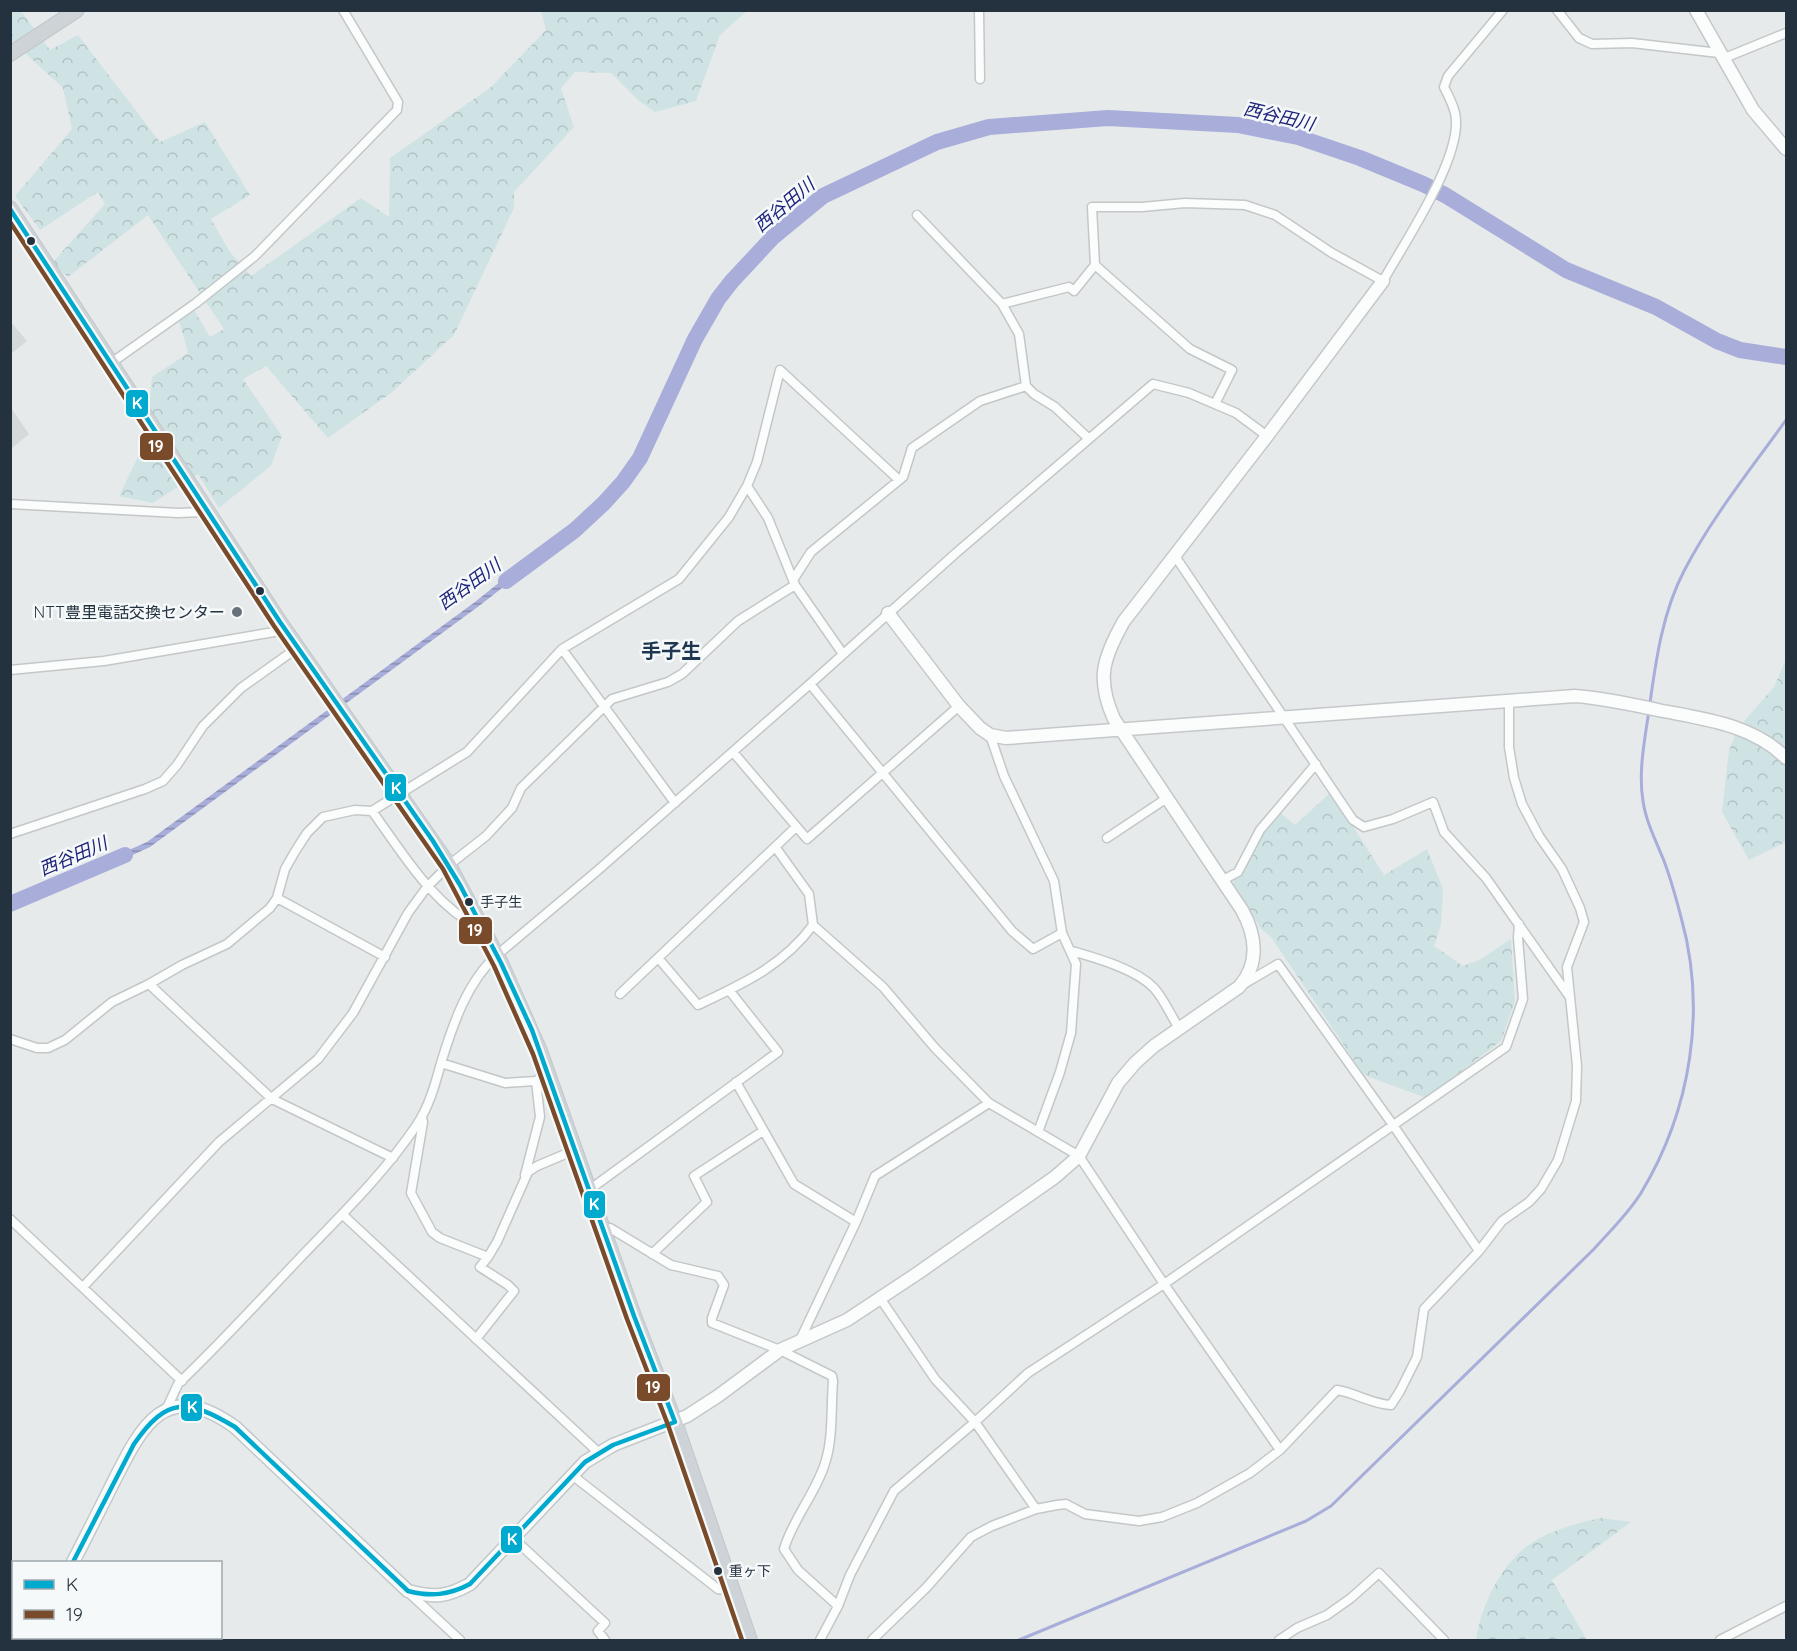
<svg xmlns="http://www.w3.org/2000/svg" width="1797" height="1651" viewBox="0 0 1797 1651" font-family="Quicksand,'Noto Sans JP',sans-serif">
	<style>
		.built { fill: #d4dadc }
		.forest { fill: url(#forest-crowns) }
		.water { fill: url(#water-rules) }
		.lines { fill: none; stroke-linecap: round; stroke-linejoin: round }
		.stream { stroke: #a8add9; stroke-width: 3 }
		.river { stroke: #a8add9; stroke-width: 16 }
		.street-casing { stroke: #c3c7c8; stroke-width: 11 }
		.secondary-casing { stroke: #c4c8ca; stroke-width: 15 }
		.primary-casing { stroke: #c2c7ca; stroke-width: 16 }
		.street { stroke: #fbfcfc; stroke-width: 8 }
		.secondary { stroke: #fbfcfc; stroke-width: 12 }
		.primary { stroke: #ced3d7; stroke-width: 14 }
		.bus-1-casing { stroke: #f5f9fa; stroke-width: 9 }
		.bus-2-casing { stroke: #f5f9fa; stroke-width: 9 }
		.bus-1 { stroke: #00a9ce; stroke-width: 4.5 }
		.bus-2 { stroke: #7a4b2a; stroke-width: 4.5 }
		.bus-dot { fill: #24323f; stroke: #f5f9fa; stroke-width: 2 }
		.poi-dot { fill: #68727b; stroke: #f5f9fa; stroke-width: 2 }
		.labels { text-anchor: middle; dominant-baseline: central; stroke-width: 5; stroke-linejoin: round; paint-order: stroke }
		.bus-label { font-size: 14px; fill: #24323f; stroke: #f5f9fa; text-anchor: start }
		.poi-label { font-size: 16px; fill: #24323f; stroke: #f5f9fa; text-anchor: end }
		.water-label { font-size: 18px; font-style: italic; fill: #1e247b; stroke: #f5f9fa }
		.quarter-label { font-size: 20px; font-weight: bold; fill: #1f3751; stroke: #f5f9fa }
		.line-badge { stroke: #f5f9fa; stroke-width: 2 }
		.badge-label { font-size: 16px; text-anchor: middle; font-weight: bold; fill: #fff }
	</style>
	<defs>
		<pattern id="forest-crowns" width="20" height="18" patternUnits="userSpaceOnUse" patternTransform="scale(1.5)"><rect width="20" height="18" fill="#d0e3e4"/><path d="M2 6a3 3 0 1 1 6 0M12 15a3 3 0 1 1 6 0" fill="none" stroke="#b2c3c5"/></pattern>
		<pattern id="water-rules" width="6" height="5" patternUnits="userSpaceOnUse" patternTransform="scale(1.5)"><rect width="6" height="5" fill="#a8add9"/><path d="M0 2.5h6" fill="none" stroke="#898db1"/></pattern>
	</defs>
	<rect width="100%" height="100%" fill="#e6eaeb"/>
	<path class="built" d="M10,321L27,341L11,354H10Z
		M11,408L29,434L11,449H10Z"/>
	<path class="forest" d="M10,11H21L50,50L78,35L160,142L205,122L250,195L211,219L230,252L251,276L361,198L389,217L390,158L491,87L546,30L541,11H747L720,35L696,101L655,112L639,101L611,73L575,72L561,88L574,127L514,192V208L454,335L391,393L328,438L266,366L243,379L282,436L271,466L219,508L198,474L153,503L119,496L145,442L152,377L188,353L179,320L194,310L210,337L224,329L148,215L68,277L52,263L105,204L98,192L40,230L15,196L72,129L63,88L11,40Z
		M1786,659V842L1749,860L1722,812L1729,750L1739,727L1774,687Z
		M1331,792L1384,875L1427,849L1443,889L1441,925L1434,946L1463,966L1481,959L1511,939L1515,1001L1501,1041L1426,1098L1364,1075L1271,937L1261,929L1233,884L1250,844L1278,811L1295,825Z
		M1601,1518L1631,1522L1552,1580L1587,1640H1476C1482,1601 1505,1554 1544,1536C1562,1527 1582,1522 1601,1518Z"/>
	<path class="water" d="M521,565L525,570L479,606L150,847L106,867L104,861L147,842L475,602Z"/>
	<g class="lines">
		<path class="stream" d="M1650,703C1656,659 1663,611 1684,571C1712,517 1751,469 1786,420
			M1019,1640L1306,1521L1331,1506L1594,1249C1610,1231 1628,1214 1641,1193C1691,1110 1707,1010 1681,917C1676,898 1671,879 1664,861C1656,841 1646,822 1643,801C1638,771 1645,739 1649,710"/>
		<path class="river" d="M506,581L575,530L604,503L623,482L640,458L695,339L718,299L732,281L773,237L823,196L937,142L989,127L1108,118L1238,125L1298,137L1360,158L1423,184L1445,195L1566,270L1656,307L1717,341L1740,350L1786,357
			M10,904L125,855"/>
		<defs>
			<path id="street" d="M979,10L980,79
				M1557,10L1579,38L1592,44L1632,43L1719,53
				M1722,59L1786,33
				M917,215L1002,304L1019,334L1026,386L1034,394L1055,407L1088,438
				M1095,265L1190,349L1232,370L1215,404
				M1002,304L1069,287L1074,291L1095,265L1092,207H1142L1185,203L1245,205L1275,215L1332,253L1383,281C1404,243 1465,154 1455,113C1453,104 1448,95 1444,87L1448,76L1503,10
				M111,363L196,303L255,256L397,110L398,102L343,10
				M747,486L768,518L795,585L843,654
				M10,504L178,513L204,512L208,509
				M1175,556L1353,820L1364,827L1393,819L1433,802L1444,832L1486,878L1569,996
				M793,580L811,552L903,477L912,448L980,401L1026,386
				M562,649L675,803
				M10,670L104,661L274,632L284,628
				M810,684L1012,931L1033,949L1062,933
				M990,735L1004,776L1054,881L1062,933L1076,964L1071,1033L1060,1072L1038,1132
				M733,752L807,839L959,706
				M372,811C404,855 432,904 482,930
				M10,834L145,789L163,781L177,765L203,726L241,688L297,648
				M1107,838L1167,798
				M776,848L809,894L813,925L883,987L935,1048L989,1103L1079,1156L1164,1284L1280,1450
				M1223,880L1238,872L1260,830L1316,764
				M277,898L385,957
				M1072,951C1096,958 1136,969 1154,988C1164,999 1171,1016 1179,1028
				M659,959L698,1005C742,984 783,966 813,925
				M149,984L272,1099L393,1158
				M1242,985L1278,964L1393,1125L1479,1251
				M620,994L796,827
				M10,1039L37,1048H48L65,1040L112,1002L149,984L182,965L227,944L270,908L277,898L285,869L296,850L307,833L323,817L355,810L372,811L467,752L562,649L679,579L729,517L747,486L757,462L780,370L899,480
				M441,1063L505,1083L536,1081
				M736,1082L794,1184L856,1222
				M422,1118L423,1122L411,1193L432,1232L440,1238L488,1257L480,1267L508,1285L514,1291L476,1339
				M525,1175L540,1117L536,1081L547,1072
				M589,1190L778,1052L729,990
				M342,1214L599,1453
				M10,1219L182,1381
				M604,1230L610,1228L671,1265L718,1276L724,1285L712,1318V1323L780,1350L832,1376L833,1381C831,1406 833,1437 826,1460C817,1492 793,1518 784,1549L798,1570L838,1606
				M652,1254L707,1202L694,1176L763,1131
				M488,1257L497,1242L528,1172L537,1166L575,1150
				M83,1287L219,1142L318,1059L353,1013L408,913L427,887L449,865L486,836L512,808L521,788L612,699L668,682L682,674L738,621L795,585
				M880,1298L935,1379L975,1422L1036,1509
				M800,1340L856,1222L875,1176L989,1103
				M166,1410L178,1384C220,1344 259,1301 299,1259C339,1217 383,1175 416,1126C429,1107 435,1085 441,1063C453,1024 467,982 497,955L597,871L810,684L956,553L1153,384L1189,393L1236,413L1267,436
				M572,1475L718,1589L733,1591
				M513,1538L605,1623L598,1631L605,1640
				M408,1592L460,1640
				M820,1640L838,1606L850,1575L894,1491L975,1422L1028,1373L1164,1284L1506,1047L1523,999L1518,938L1519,924
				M872,1640L926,1588L971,1537L992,1526L1036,1509L1057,1505L1066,1504L1085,1514L1139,1521L1162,1517L1197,1503L1250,1473L1280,1450L1337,1390C1356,1393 1371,1404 1391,1405L1400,1391L1417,1357L1424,1309L1479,1251L1502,1221L1529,1202L1541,1189L1558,1160L1576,1101L1577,1066L1567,967L1584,922L1580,908L1562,869L1539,836L1522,804L1514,778L1509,747V700
				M1279,1640L1297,1628L1327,1615L1351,1598L1379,1573L1444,1640
				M1720,1640L1786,1606"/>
			<path id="secondary" d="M1696,10L1753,110L1786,149
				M888,613L959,706L980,728L990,735L1006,738L1575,696C1603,698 1630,704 1658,710C1703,719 1752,724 1786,758
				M73,1562C86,1537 99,1511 112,1485C142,1425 165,1377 235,1427L408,1591C434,1598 447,1597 470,1584L585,1462L613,1445L687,1416L718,1396L780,1350L847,1320L918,1273L1055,1177L1079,1156L1118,1083L1135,1063L1154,1046L1239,987C1260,964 1256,935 1242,910L1114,719C1096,679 1103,658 1124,621L1267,436L1383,281
				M28,1640L31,1638"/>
			<path id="primary" d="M10,54L77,10
				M10,208L280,622L449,865L501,963L540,1051L634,1316L675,1422L750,1640"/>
		</defs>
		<use href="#street" class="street-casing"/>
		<use href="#secondary" class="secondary-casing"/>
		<use href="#primary" class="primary-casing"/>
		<use href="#street" class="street"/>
		<use href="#secondary" class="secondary"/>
		<use href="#primary" class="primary"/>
		<defs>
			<path id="bus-1" d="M10,209L280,622L433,841L460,885L501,963L532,1030L634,1316L675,1422
				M73,1562L134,1444C167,1396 188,1399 235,1427L408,1591C431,1597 449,1595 470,1584L585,1462L613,1445L675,1422"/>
			<path id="bus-2" d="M10,222L274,626L443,869L494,966L533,1054L627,1319L668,1425L742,1640"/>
		</defs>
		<use href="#bus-1" class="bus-1-casing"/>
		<use href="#bus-2" class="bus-2-casing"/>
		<use href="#bus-1" class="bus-1"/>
		<use href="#bus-2" class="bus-2"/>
	</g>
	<g class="bus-dot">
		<circle cx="31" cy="241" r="5"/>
		<circle cx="260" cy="591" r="5"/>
		<circle cx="469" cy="902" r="5"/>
		<circle cx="718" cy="1571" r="5"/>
	</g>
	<circle class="poi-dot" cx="237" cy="612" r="6"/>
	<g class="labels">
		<g class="bus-label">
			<text x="480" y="902">手子生</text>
			<text x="729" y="1571">重ヶ下</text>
		</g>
		<g class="poi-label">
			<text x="225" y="612">NTT豊里電話交換センター</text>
		</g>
		<g class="water-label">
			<text transform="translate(1279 116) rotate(13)">西谷田川</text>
			<text transform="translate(784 205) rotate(-40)">西谷田川</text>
			<text transform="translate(469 584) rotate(-36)">西谷田川</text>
			<text transform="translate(73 856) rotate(-23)">西谷田川</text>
		</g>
		<g class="quarter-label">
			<text x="671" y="650">手子生</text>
		</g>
	</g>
	<g class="line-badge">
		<rect x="125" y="389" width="24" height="29" rx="6" fill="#00a9ce"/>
		<rect x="139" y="432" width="35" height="29" rx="6" fill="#7a4b2a"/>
		<rect x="384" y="773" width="23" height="29" rx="6" fill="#00a9ce"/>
		<rect x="458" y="916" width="35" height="29" rx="6" fill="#7a4b2a"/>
		<rect x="583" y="1190" width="23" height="29" rx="6" fill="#00a9ce"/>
		<rect x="636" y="1373" width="35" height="29" rx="6" fill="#7a4b2a"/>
		<rect x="180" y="1393" width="23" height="29" rx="6" fill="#00a9ce"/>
		<rect x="500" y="1525" width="23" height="29" rx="6" fill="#00a9ce"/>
	</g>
	<g class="badge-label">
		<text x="137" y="409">K</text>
		<text x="156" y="452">19</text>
		<text x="396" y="794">K</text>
		<text x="475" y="936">19</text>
		<text x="594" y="1210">K</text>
		<text x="653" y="1393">19</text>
		<text x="192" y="1413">K</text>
		<text x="512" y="1545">K</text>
	</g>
	<rect width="1797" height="1651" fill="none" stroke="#24323f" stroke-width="24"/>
	<rect x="12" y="1561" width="210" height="78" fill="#f5f9fa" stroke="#a1a9af" stroke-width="1.5"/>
	<rect x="24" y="1580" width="30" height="9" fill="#00a9ce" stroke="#a1a9af" stroke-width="1.5"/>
	<text x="66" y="1591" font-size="18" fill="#24323f">K</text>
	<rect x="24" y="1610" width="30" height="9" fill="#7a4b2a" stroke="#a1a9af" stroke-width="1.5"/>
	<text x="66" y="1621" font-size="18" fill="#24323f">19</text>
</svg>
